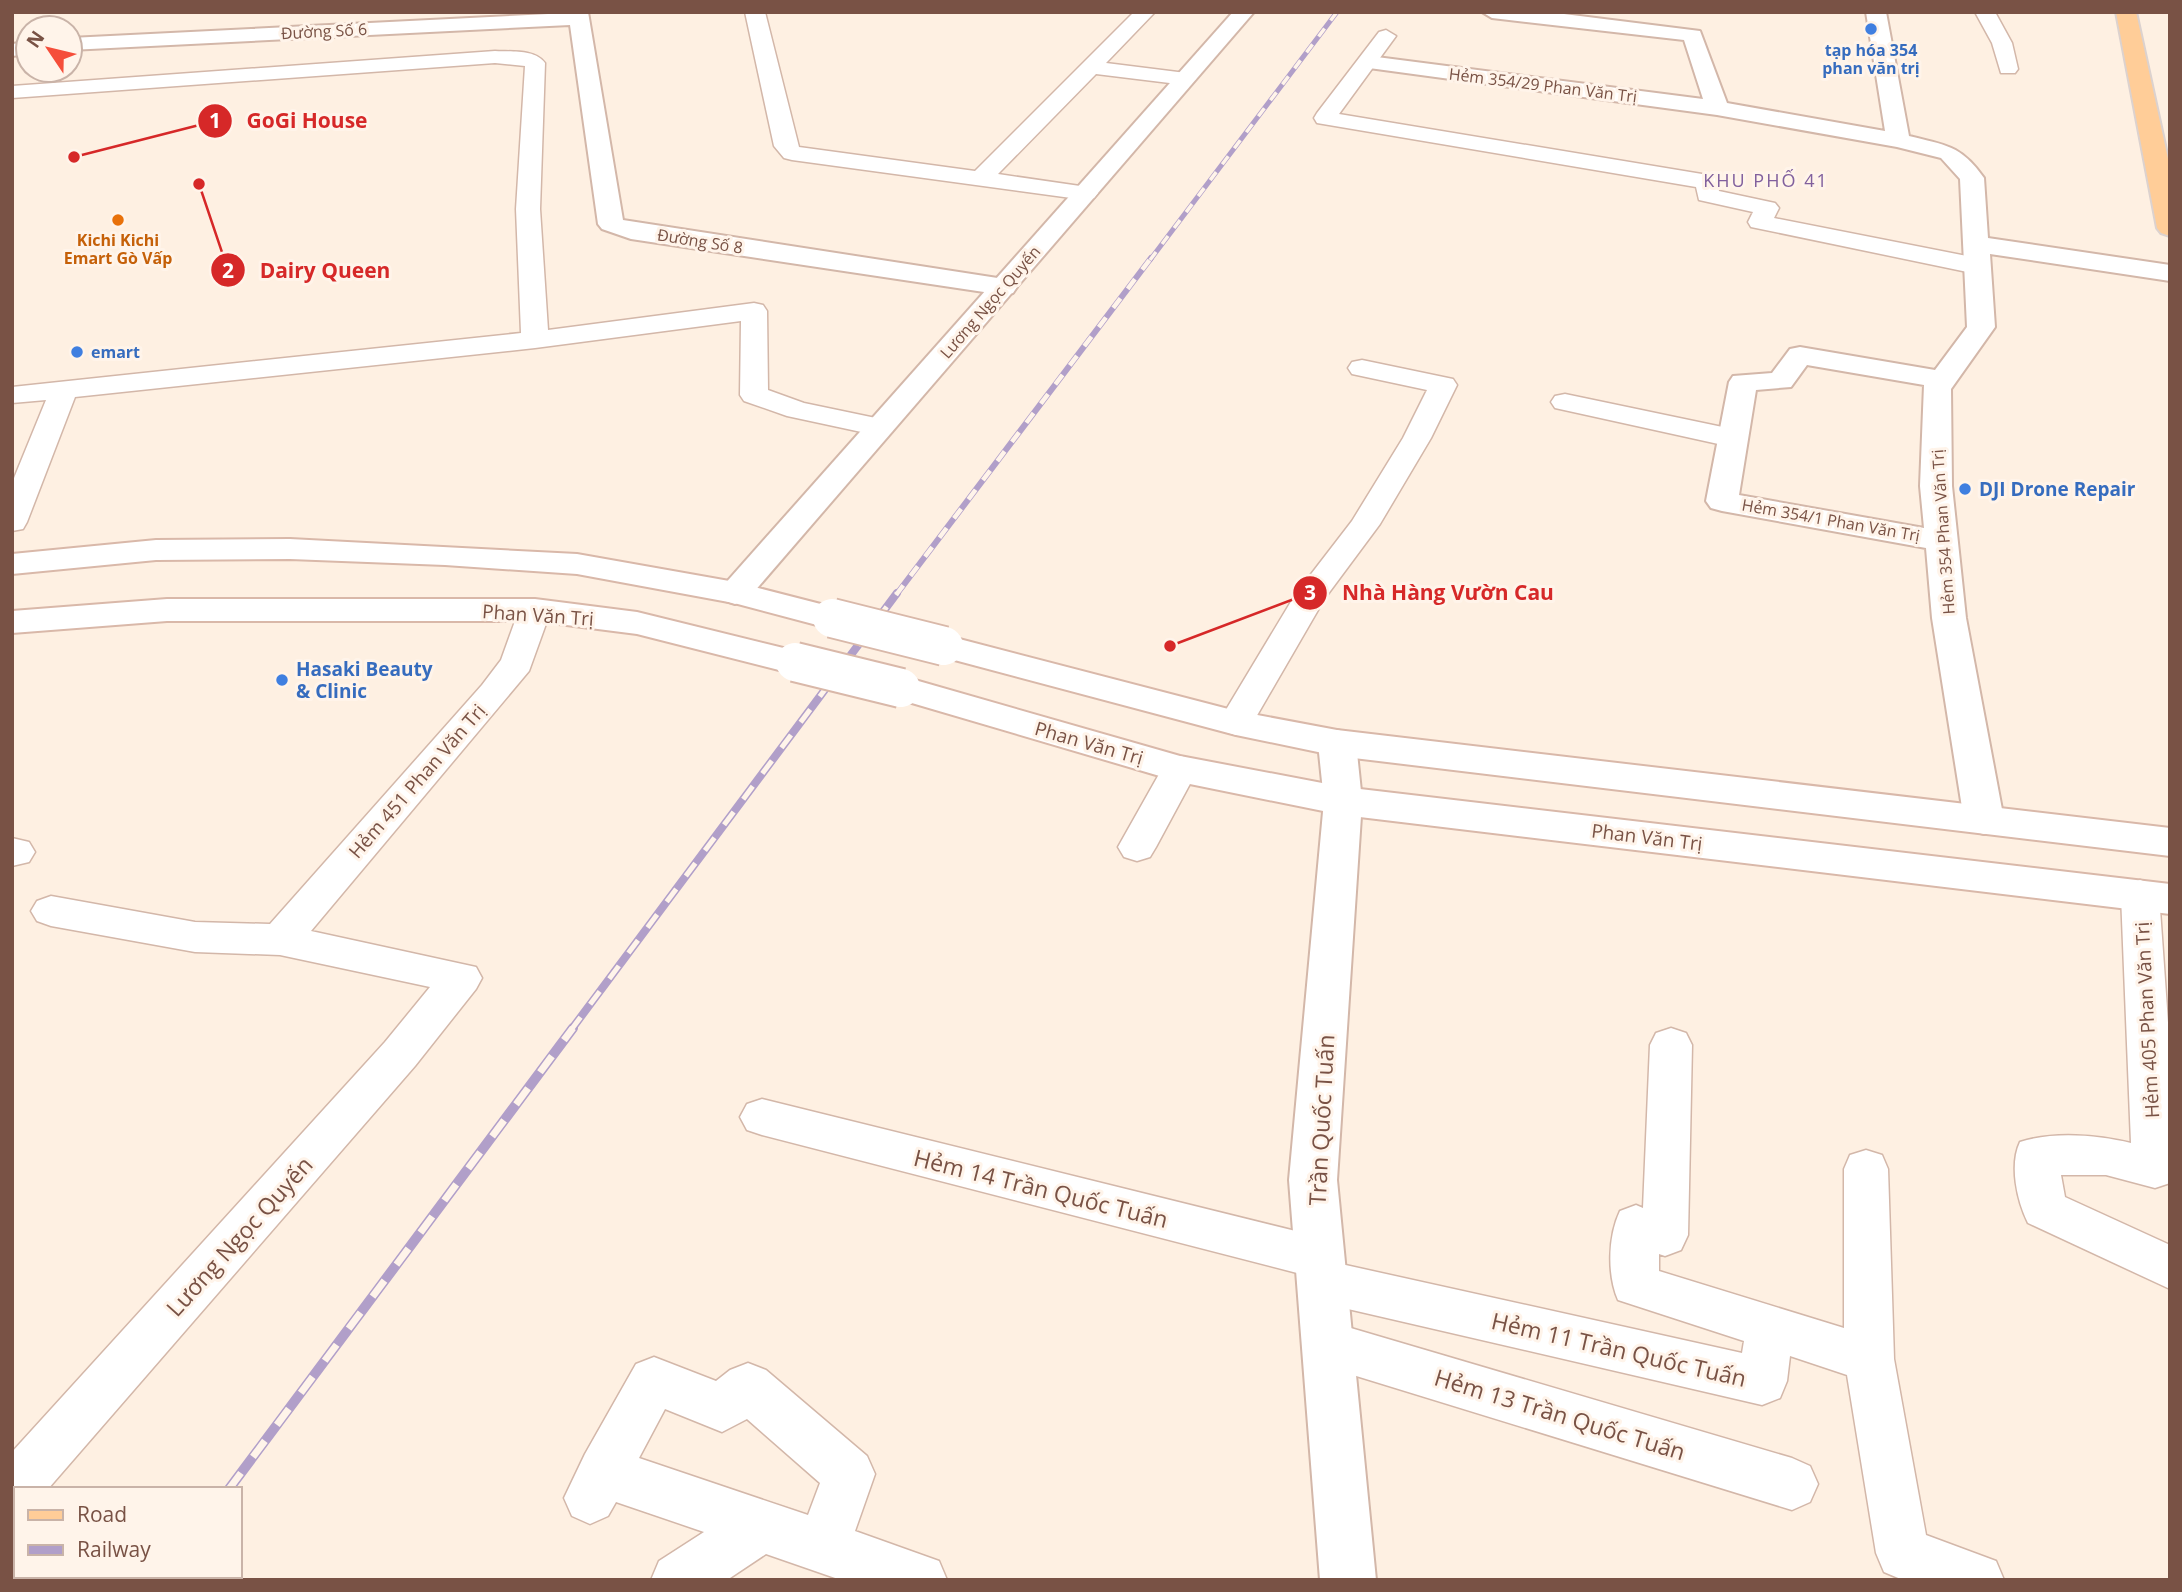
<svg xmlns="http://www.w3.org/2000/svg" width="2182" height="1592" viewBox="0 0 2182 1592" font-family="'Open Sans',sans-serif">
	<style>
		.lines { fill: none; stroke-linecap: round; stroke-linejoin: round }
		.service-casing { stroke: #d3b7a9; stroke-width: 3 }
		.minor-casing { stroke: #d3b7a9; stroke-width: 4 }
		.tertiary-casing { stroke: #d3b7a9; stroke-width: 4 }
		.secondary-casing { stroke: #d9b8a9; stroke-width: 4 }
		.primary-casing { stroke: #dcd2cf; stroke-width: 4 }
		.service { fill: #fff; fill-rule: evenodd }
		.minor { fill: #fff; fill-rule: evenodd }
		.tertiary { fill: #fff; fill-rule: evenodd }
		.secondary { fill: #fff; fill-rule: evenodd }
		.primary { fill: #ffcd98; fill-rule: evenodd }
		.rail-far3-casing { stroke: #b19fc9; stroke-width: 5 }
		.rail-far2-casing { stroke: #b19fc9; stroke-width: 6 }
		.rail-far1-casing { stroke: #b19fc9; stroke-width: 8 }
		.rail-casing { stroke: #b19fc9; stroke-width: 10 }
		.rail-far3 { stroke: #fff4ea; stroke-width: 3.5; stroke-dasharray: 10; stroke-linecap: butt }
		.rail-far2 { stroke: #fff4ea; stroke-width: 4.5; stroke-dasharray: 12; stroke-linecap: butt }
		.rail-far1 { stroke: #fff4ea; stroke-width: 5; stroke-dasharray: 16; stroke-linecap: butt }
		.rail { stroke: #fff4ea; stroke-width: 7; stroke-dasharray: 20; stroke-linecap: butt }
		.secondary-bridge-casing { stroke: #d9b8a9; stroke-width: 42; stroke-linecap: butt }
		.secondary-bridge { stroke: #fff; stroke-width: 38 }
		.shop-dot { fill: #3f7fe0; stroke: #fff4ea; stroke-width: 2.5 }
		.food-dot { fill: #e8710a; stroke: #fff4ea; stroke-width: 2.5 }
		.labels { text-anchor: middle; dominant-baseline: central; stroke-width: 6; stroke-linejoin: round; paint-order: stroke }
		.far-street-label { font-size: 16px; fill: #795245; stroke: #fff4ea }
		.far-shop-label { font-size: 16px; font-weight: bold; fill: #366cbe; stroke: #fff4ea }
		.far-food-label { font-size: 16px; font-weight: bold; fill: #c56008; stroke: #fff4ea }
		.far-neighbourhood-label { font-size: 18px; letter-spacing: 2px; fill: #81609d; stroke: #fff4ea }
		.shop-label { font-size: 19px; font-weight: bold; fill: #366cbe; stroke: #fff4ea; text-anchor: start }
		.street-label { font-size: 19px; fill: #795245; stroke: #fff4ea }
		.near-street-label { font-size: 23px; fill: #795245; stroke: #fff4ea }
		.leader { fill: none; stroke: #d62828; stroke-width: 2.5 }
		.callout-dot { fill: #d62828; stroke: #fff4ea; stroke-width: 2.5 }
		.mark-label { font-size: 21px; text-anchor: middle; font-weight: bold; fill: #fff }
		.callout-label { font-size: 21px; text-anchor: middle; font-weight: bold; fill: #d62828; stroke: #fff4ea; stroke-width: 6; stroke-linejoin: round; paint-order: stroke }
	</style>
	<rect width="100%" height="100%" fill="#fef0e2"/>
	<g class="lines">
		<defs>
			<path id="service" d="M745,12H765L799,147L975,171L1134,12H1155L1106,63L1186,73L1196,79L1186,85L1096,74L998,174L1094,188L1098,193L1094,198L1086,200L792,160L784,158L774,146Z
				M1975,12H1995L2012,43L2018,69L2015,73H2001L1992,43Z
				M1386,30L1396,36L1339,114L1708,175L1716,177L1719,191L1775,203L1779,208L1774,218L1977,258L1986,261L1990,266L1986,271L1977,274L1751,227L1748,222L1753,212L1699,200L1696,187L1317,123L1314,118L1317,113L1379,32Z
				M495,51C511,52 535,49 545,63L540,209L548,330L754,303L763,305L767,311L768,390L804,403L890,421L894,427L890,433L880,436L787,416L744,401L740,395L741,321L535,348L75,397L27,522L23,529L12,531V483L46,400L12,403V387L521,333L516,209L525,66L495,63L12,98V86Z
				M1362,360L1453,379L1457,385L1431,438L1380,524L1325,598L1248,731L1236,735L1224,731L1218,723L1295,595L1352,521L1403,438L1427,390L1352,374L1348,368L1352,362Z
				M1565,394L1732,429L1742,432L1746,438L1742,444L1732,447L1555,408L1551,402L1555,396Z
				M535,600L547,603L551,610L529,671L311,931L476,967L482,978L476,989L415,1066L48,1489H16V1515L12,1517V1452L385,1042L430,987L280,955L195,952L51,926L37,921L31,911L37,901L51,896L195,922L270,924L482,685L501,660L519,610L523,603Z
				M1180,756L1193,760L1198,769L1156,847L1150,857L1137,861L1124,857L1118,847L1167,760Z
				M12,838L29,842L35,852L29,862L12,866Z
				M2140,880L2154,885L2159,895L2170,1051V1183L2155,1188L2106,1175H2061L2065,1197L2170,1245V1289L2028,1223C2017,1201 2009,1165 2020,1142C2054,1131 2098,1135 2131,1143L2121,895L2126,885Z
				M1671,1028L1686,1033L1692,1045L1688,1235L1681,1250L1665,1256L1659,1254V1271L1844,1328V1169L1850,1155L1866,1150L1882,1155L1888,1169L1894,1359L1926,1535L1996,1561L2004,1580H1903L1884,1572L1876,1553L1847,1375L1790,1356L1787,1381L1780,1398L1762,1405L1322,1303L1305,1296L1298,1281L1301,1274L762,1135L747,1130L740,1117L747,1104L762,1099L1320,1237L1337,1243L1343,1258L1341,1264L1742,1353L1744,1341L1618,1300C1607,1275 1608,1236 1620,1211L1636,1205L1643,1208L1650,1045L1656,1033Z
				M1327,1321L1792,1458L1810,1466L1818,1484L1810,1502L1792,1510L1327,1367L1310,1360L1303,1344L1310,1328Z
				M654,1357L716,1381L730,1370L748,1363L766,1370L867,1456L875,1474L855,1531L939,1561L947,1580H841L766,1554L727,1580H651L659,1561L704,1532L616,1502L608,1516L590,1524L572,1516L564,1498L585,1454L636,1364ZM665,1409L722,1432L747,1419L820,1483L808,1515L639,1458Z"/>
			<path id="minor" d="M588,12L623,220L1004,279L1013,281L1017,287L1013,293L1004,295L631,239L602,229L598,224L570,25L70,50V38Z
				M1482,12H1548L1700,31L1727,103L1885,131L1866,12H1886L1909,136C1945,145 1961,145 1984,178L1988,238L2170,265V281L1990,254L1995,327L1951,389L1952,486L1966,618L2004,820L1998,830L1984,834L1970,830L1964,820L1932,618L1926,548L1722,511L1711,508L1706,501L1729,382L1733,376L1772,373L1790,349L1800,347L1935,370L1967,327L1960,179L1941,158L1897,147L1717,115L1369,68L1358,62L1369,56L1703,99L1684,40L1492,18ZM1807,365L1924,385L1920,486L1924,528L1739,495L1756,390L1791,387Z
				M28,42V54L12,56V44Z
				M1337,730L1350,734L1356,743L1362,801L1337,1180L1376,1580H1320L1289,1180L1324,801L1318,743L1324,734Z"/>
			<path id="tertiary" d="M1233,12H1254L747,600L735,604L723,600L718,593L723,586Z"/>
			<path id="secondary" d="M290,539L577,554L735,582L844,610L849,618L844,626L832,629L734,603L577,574L445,565L290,559L156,560L12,574V554L156,540Z
				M167,599H535L637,612L808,654L813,662L808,670L795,674L637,634L535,621H167L12,633V611Z
				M944,635L1236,711L1337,730L2170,828V856L1337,756L1236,735L932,654L926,646L932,638Z
				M901,676L1180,756L1343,787L2170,884V914L1343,815L1180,782L888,696L883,688L888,680Z"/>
			<path id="primary" d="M2116,12H2136L2170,168V236L2161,233L2157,228Z"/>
		</defs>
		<use href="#service" class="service-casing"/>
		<use href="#minor" class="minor-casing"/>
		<use href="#tertiary" class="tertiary-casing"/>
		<use href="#secondary" class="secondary-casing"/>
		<use href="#primary" class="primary-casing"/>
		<use href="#service" class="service"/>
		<use href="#minor" class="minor"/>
		<use href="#tertiary" class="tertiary"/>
		<use href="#secondary" class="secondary"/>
		<use href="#primary" class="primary"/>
		<defs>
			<path id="rail-far3" d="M1150,260L1337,12"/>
			<path id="rail-far2" d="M896,595L1151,258"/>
			<path id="rail-far1" d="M571,1030L897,593"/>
			<path id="rail" d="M229,1489L573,1028
				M161,1580L164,1576"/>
		</defs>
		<use href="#rail-far3" class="rail-far3-casing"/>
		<use href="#rail-far2" class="rail-far2-casing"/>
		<use href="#rail-far1" class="rail-far1-casing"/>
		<use href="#rail" class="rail-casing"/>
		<use href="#rail-far3" class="rail-far3"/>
		<use href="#rail-far2" class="rail-far2"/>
		<use href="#rail-far1" class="rail-far1"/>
		<use href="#rail" class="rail"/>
		<defs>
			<path id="secondary-bridge" d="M832,618L944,646
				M795,662L901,688"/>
		</defs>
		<use href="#secondary-bridge" class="secondary-bridge-casing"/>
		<use href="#secondary-bridge" class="secondary-bridge"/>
	</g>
	<g class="shop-dot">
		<circle cx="1871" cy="29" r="7"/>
		<circle cx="77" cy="352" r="7"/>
		<circle cx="1965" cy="489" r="7"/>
		<circle cx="282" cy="680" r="7"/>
	</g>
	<circle class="food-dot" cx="118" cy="220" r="7"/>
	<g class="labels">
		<g class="far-street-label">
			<text transform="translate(324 31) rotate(-3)">Đường Số 6</text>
			<text transform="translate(1543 85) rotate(7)">Hẻm 354/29 Phan Văn Trị</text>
			<text transform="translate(700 241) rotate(9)">Đường Số 8</text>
			<text transform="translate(990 302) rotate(-49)">Lương Ngọc Quyến</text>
			<text transform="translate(1831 520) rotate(10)">Hẻm 354/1 Phan Văn Trị</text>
			<text transform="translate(1943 532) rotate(-94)">Hẻm 354 Phan Văn Trị</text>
		</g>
		<g class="far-shop-label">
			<text x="1871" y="50">tạp hóa 354<tspan x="1871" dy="18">phan văn trị</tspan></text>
			<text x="91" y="352" text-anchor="start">emart</text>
		</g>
		<g class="far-food-label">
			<text x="118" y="240">Kichi Kichi<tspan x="118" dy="18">Emart Gò Vấp</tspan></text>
		</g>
		<g class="far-neighbourhood-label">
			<text x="1766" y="180">KHU PHỐ 41</text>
		</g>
		<g class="shop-label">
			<text x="1979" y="489">DJI Drone Repair</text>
			<text x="296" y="669">Hasaki Beauty<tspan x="296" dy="22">&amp; Clinic</tspan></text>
		</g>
		<g class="street-label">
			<text transform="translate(538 615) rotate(4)">Phan Văn Trị</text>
			<text transform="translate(1089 743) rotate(16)">Phan Văn Trị</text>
			<text transform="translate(417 781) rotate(-49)">Hẻm 451 Phan Văn Trị</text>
			<text transform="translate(1647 837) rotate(7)">Phan Văn Trị</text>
			<text transform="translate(2147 1020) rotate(-93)">Hẻm 405 Phan Văn Trị</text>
		</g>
		<g class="near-street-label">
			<text transform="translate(1321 1120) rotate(-87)">Trần Quốc Tuấn</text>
			<text transform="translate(1041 1188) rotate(14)">Hẻm 14 Trần Quốc Tuấn</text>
			<text transform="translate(239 1236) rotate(-48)">Lương Ngọc Quyến</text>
			<text transform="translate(1619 1349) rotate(13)">Hẻm 11 Trần Quốc Tuấn</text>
			<text transform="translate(1560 1414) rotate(17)">Hẻm 13 Trần Quốc Tuấn</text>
		</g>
	</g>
	<path class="leader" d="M74 157L215 121M199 184L228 270M1170 646L1310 593"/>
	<g class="callout-dot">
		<circle cx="74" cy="157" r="7"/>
		<circle cx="199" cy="184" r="7"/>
		<circle cx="1170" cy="646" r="7"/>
		<circle cx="215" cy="121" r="18"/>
		<circle cx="228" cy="270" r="18"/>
		<circle cx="1310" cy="593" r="18"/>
	</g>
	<g class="mark-label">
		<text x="215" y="128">1</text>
		<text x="228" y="278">2</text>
		<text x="1310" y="600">3</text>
	</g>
	<g class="callout-label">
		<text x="307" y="128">GoGi House</text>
		<text x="325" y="278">Dairy Queen</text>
		<text x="1448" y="600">Nhà Hàng Vườn Cau</text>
	</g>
	<rect width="2182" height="1592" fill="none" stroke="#795245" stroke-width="28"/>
	<rect x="14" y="1487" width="228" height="91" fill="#fff4ea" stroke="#c9b3a8" stroke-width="2"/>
	<rect x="28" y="1510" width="35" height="10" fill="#ffcd98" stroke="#c9b3a8" stroke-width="2"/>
	<text x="77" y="1522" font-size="21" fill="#795245">Road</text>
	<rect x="28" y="1545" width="35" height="10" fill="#b19fc9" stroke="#c9b3a8" stroke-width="2"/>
	<text x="77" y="1557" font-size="21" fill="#795245">Railway</text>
	<g transform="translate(49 49) rotate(305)"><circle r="33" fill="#fff4ea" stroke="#c9b3a8" stroke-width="2"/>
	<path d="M0-5L12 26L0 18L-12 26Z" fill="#f54e3a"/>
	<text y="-10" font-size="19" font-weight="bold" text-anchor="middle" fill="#795245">N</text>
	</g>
</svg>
